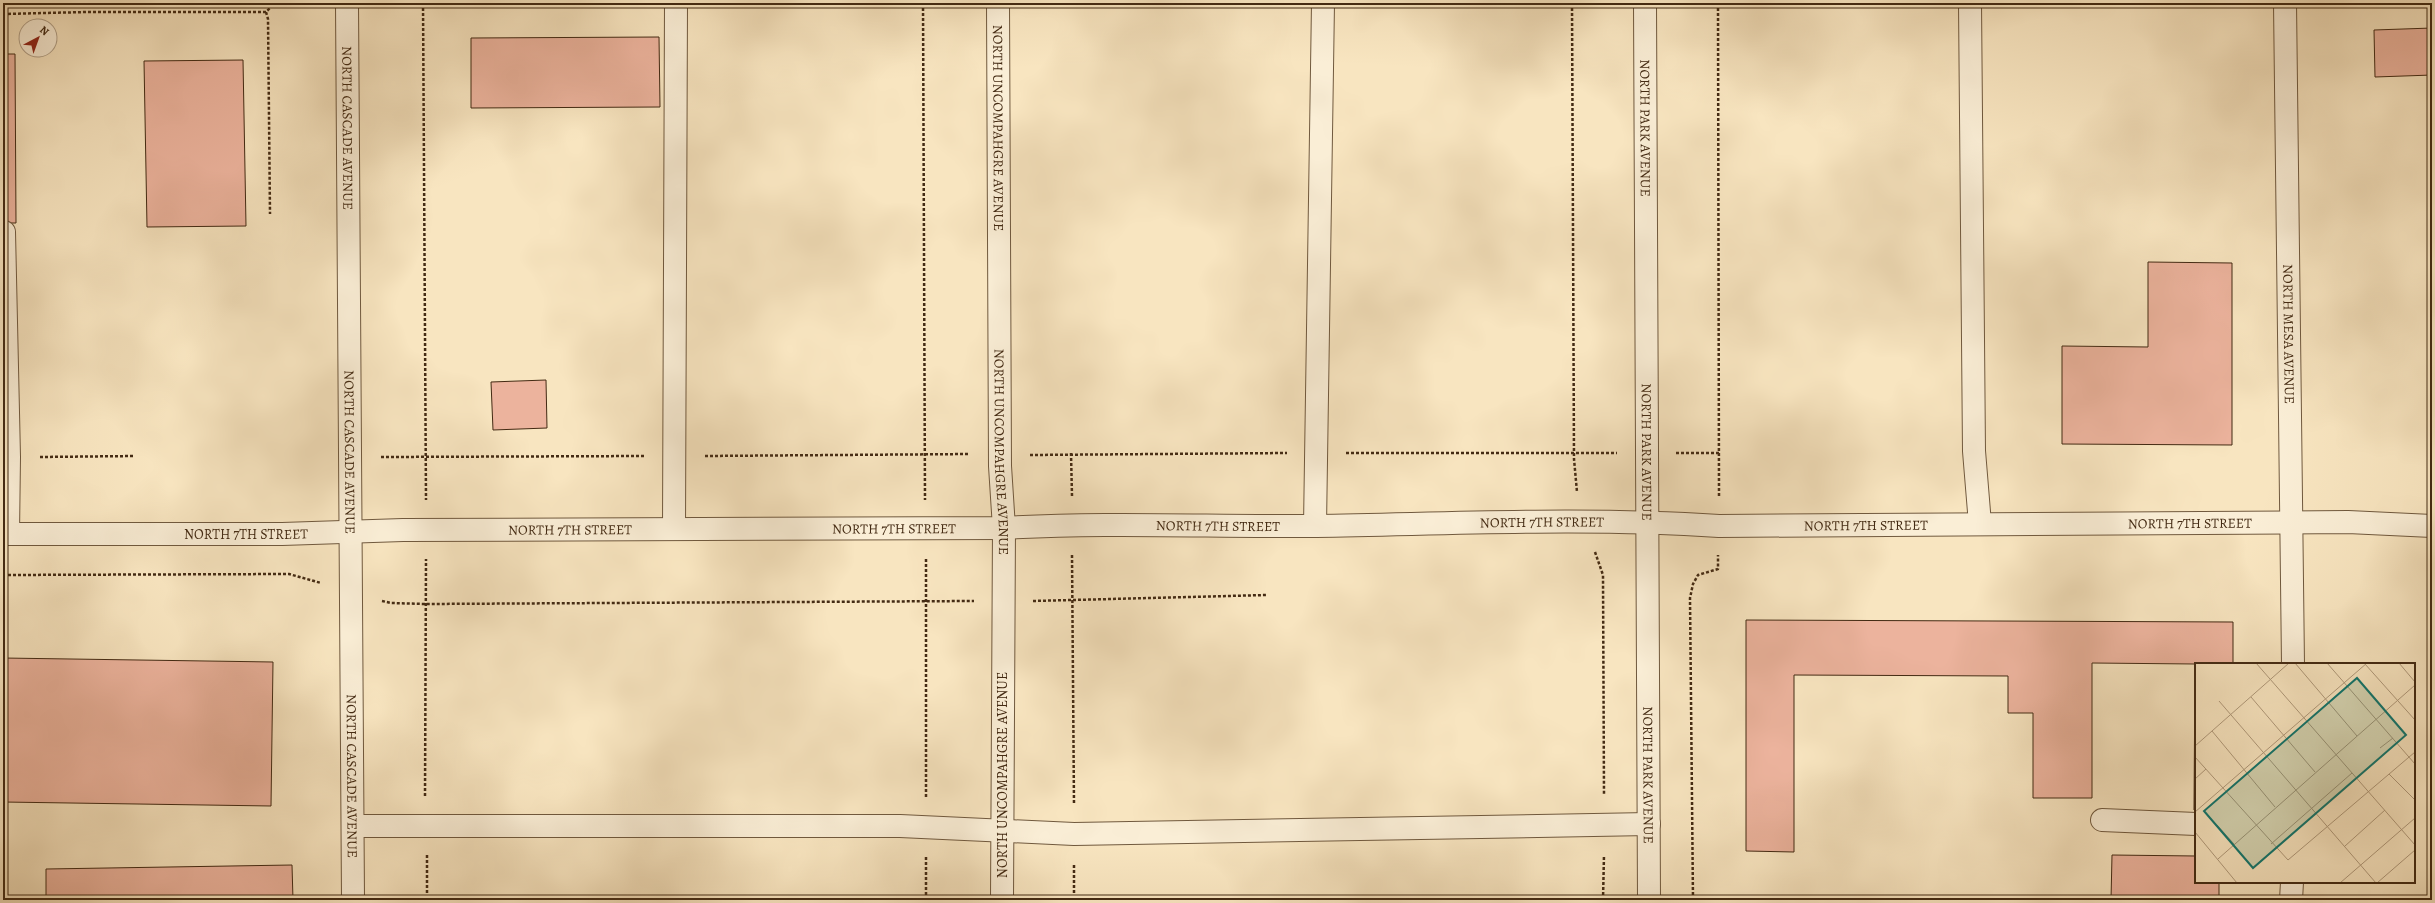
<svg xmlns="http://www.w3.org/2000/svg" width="2435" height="903" viewBox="0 0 2435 903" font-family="Alegreya,serif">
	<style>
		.building { fill: #ecb39d; stroke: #432a13 }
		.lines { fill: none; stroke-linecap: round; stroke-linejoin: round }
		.minor-casing { stroke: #70593e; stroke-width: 24 }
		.path { stroke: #432a13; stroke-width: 2.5; stroke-dasharray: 3 2; stroke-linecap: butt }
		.minor { stroke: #faeed6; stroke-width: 22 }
		.labels { text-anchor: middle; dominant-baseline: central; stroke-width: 3; stroke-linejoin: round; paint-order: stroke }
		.street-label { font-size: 14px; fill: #432a13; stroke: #faeed6 }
		.inset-road { fill: none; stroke: #b09a7b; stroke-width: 1 }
		.view { fill: #0f766e; fill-opacity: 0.15; stroke: #0f766e; stroke-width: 2 }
		.inset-edge { fill: none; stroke: #432a13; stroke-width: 2 }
	</style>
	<rect width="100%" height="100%" fill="#f8e5c0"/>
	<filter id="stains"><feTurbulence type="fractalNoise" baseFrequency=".005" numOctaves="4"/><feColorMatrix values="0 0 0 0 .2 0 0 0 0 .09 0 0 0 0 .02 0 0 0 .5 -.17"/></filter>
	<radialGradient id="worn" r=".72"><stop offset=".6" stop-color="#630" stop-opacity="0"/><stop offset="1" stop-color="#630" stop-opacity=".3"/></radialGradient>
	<path class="building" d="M2432,28V75L2375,77L2374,30Z
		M659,37L660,107L471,108V38Z
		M3,54H15L16,223H3Z
		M243,60L246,226L147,227L144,61Z
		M2148,262L2232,263V445L2062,444V346L2148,347Z
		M546,380L547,428L493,430L491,382Z
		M1746,620L2233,622V664H2196V810H2194L2195,664L2092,663V798H2033V713H2008V676L1794,675V852L1746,851Z
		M3,658L273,662L271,806L3,802Z
		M2112,855L2196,856V882H2219V900H2111Z
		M292,865L293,900H46V869Z"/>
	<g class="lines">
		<defs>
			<g id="minor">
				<path id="s1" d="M347,3L353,900"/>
				<path id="s2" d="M998,3L1000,466L1004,528L1002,900"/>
				<path id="s3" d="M1645,3L1649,900"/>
				<path d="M1970,3L1974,451L1980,524"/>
				<path id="s4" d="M2285,3L2293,664"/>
				<path d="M4,232L9,457L8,534"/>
				<path d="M1315,526L1323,3"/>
				<path d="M674,529L676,3"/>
				<path id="s5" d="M3,534H282L403,530L1004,528C1108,522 1212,527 1316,526C1450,524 1585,517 1719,526L2348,522L2432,526"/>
				<path d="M2102,820L2196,824"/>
				<path d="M353,826H900L1074,834L1649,824"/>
				<path d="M2291,900L2292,882"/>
			</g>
		</defs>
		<use href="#minor" class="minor-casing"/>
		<path class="path" d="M381,3L647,5
			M423,3L426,500
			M923,3L925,500
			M1572,3L1574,459L1577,492
			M1718,3L1719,496
			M858,4L960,3
			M1027,6L1276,3
			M266,12L268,19L270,214
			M3,14L87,12H266L275,3
			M1071,453L1072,496
			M1346,453H1617
			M1676,453H1719
			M1030,455L1287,453
			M705,456L970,454
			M40,457L135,456
			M381,457L646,456
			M1595,552L1603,575L1604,794
			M1072,555L1074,804
			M926,559V798
			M3,575L289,574L321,583
			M382,601L391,603L425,604L974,601
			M1033,601L1267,595
			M425,796L426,559
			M427,855V900
			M926,857V900
			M1074,865V900
			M1603,900L1604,855
			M1693,900L1690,598L1693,584L1698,575L1718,569V555"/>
		<use href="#minor" class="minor"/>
	</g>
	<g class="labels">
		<g class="street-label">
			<text stroke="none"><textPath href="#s1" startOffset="125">NORTH CASCADE AVENUE</textPath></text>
			<text stroke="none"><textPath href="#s2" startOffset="125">NORTH UNCOMPAHGRE AVENUE</textPath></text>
			<text stroke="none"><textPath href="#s3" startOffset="125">NORTH PARK AVENUE</textPath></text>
			<text stroke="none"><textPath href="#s4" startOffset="331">NORTH MESA AVENUE</textPath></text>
			<text stroke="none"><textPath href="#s1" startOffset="449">NORTH CASCADE AVENUE</textPath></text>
			<text stroke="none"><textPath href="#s2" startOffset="449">NORTH UNCOMPAHGRE AVENUE</textPath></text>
			<text stroke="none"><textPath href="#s3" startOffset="449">NORTH PARK AVENUE</textPath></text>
			<text stroke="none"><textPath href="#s5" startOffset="1539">NORTH 7TH STREET</textPath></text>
			<text stroke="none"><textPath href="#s5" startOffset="2187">NORTH 7TH STREET</textPath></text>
			<text stroke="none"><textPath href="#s5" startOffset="1863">NORTH 7TH STREET</textPath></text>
			<text stroke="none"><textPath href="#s5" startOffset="1215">NORTH 7TH STREET</textPath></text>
			<text stroke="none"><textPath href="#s5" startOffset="891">NORTH 7TH STREET</textPath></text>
			<text stroke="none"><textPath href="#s5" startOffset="567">NORTH 7TH STREET</textPath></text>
			<text stroke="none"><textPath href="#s5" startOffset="243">NORTH 7TH STREET</textPath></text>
			<text stroke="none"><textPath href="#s1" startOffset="773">NORTH CASCADE AVENUE</textPath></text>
			<text transform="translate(1002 775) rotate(-90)">NORTH UNCOMPAHGRE AVENUE</text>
			<text stroke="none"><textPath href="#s3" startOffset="772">NORTH PARK AVENUE</textPath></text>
		</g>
	</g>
	<g transform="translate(2195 663)">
		<rect width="220" height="220" fill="#f8e5c0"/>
		<path class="inset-road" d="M61,0L220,182M100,0L162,73M132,0L220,101M204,0L220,19M170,1L220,57M56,34L120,109M24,38L181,220M17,68L80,144M0,83L94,0M185,85L198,75M0,94L93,197L220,89M194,111L220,137M0,116L11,106M0,149L172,0M22,162L39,181M0,169L42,220M76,181L157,110M150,183L190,147M23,196L220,22M145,220L220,155M182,220L220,187"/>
		<path class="view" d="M162,15L211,72L58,205L9,148Z"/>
		<rect width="220" height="220" class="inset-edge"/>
	</g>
	<rect width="2435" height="903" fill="none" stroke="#f8e5c0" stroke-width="16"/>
	<rect x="4" y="4" width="2427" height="895" fill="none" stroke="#432a13" stroke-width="2"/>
	<rect x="8" y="8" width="2419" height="887" fill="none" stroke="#432a13"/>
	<g transform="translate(38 38) rotate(41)"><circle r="19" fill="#faeed6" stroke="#b1a088"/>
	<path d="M0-3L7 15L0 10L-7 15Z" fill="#8f2418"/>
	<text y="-6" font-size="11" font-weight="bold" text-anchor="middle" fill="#432a13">N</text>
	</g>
	<rect width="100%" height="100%" filter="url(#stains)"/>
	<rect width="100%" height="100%" fill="url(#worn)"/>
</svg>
